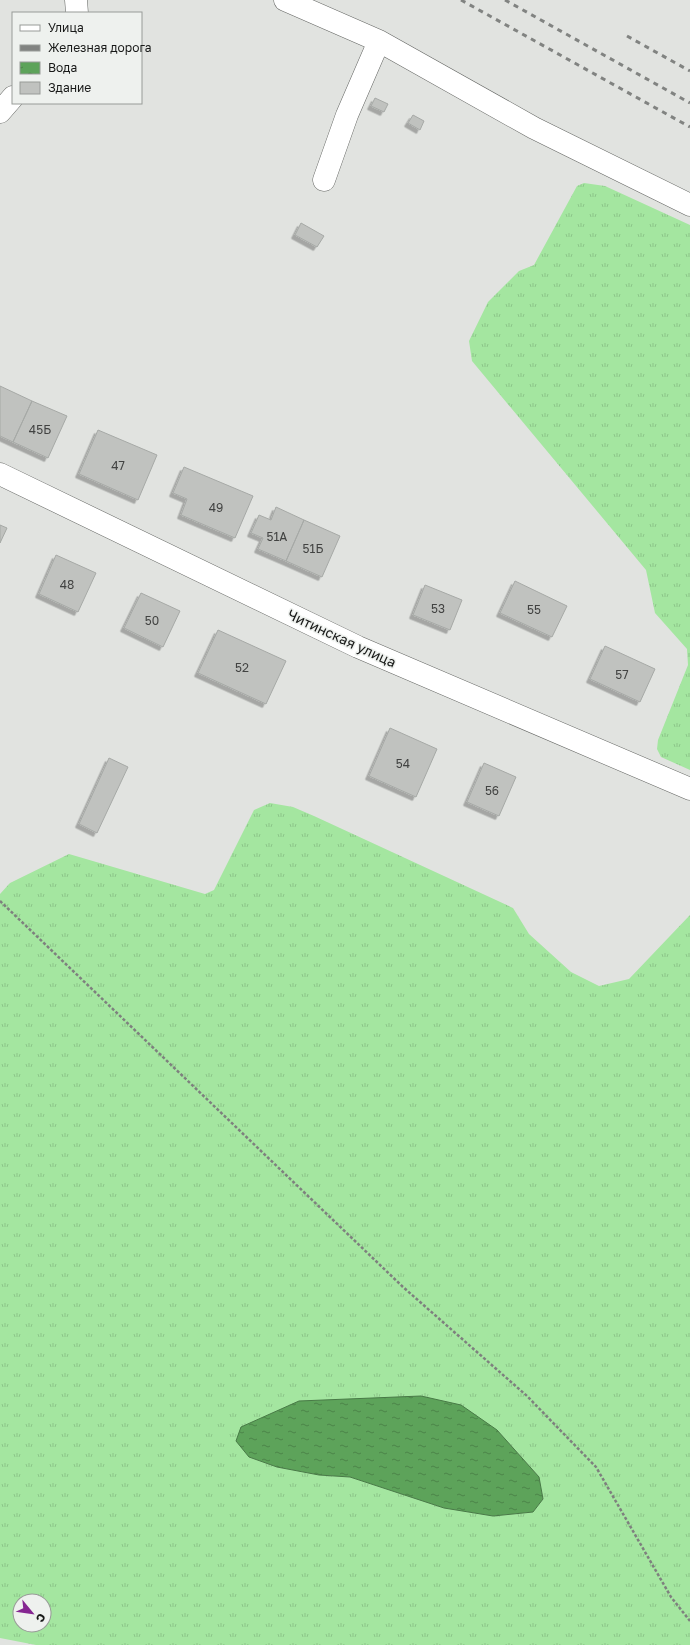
<svg xmlns="http://www.w3.org/2000/svg" width="690" height="1645" viewBox="0 0 690 1645" font-family="'Golos Text',sans-serif">
	<style>
		.grass { fill: url(#grass-tufts); fill-rule: evenodd }
		.water { fill: url(#water-ripples); stroke: #487a46 }
		.building { fill: #c0c2bf; stroke: #a6a9a6; filter: url(#shadow) }
		.lines { fill: none; stroke-linecap: round; stroke-linejoin: round }
		.minor-casing { stroke: #646663; stroke-width: 23 }
		.path { stroke: #7e807e; stroke-width: 2.5; stroke-dasharray: 3 2; stroke-linecap: butt }
		.minor { stroke: #fff; stroke-width: 22 }
		.rail { stroke: #818381; stroke-width: 3; stroke-dasharray: 5 5; stroke-linecap: butt }
		.labels { text-anchor: middle; dominant-baseline: central; stroke-width: 3; stroke-linejoin: round; paint-order: stroke }
		.number-label { font-size: 12px; fill: #424342 }
		.street-label { font-size: 14px; fill: #181918; stroke: #eef1ee }
	</style>
	<defs>
		<pattern id="grass-tufts" width="24" height="20" patternUnits="userSpaceOnUse"><rect width="24" height="20" fill="#a4e6a0"/><path d="M3 7l-1-3M5 7V3M7 7l1-3M15 17l-1-3M17 17v-4M19 17l1-3" fill="none" stroke="#8cc589"/></pattern>
		<pattern id="water-ripples" width="26" height="14" patternUnits="userSpaceOnUse"><rect width="26" height="14" fill="#5da35a"/><path d="M2 4q2-2 4 0t4 0M15 11q2-2 4 0t4 0" fill="none" stroke="#4c8449"/></pattern>
		<filter id="shadow"><feDropShadow dx="-3.5" dy="3.5" stdDeviation="0" flood-color="#0004"/></filter>
	</defs>
	<rect width="100%" height="100%" fill="#e1e3e0"/>
	<path class="grass" d="M584,183L605,186L690,225V770L661,757L657,749L658,740L688,665L687,649L655,613L646,570L472,361L469,341L488,302L519,271L534,265L577,186Z
		M270,803L293,807L314,816L513,908L529,934L571,972L599,986L629,979L690,915V1645H36L0,1638V894L10,883L69,854L205,894L214,890L254,810ZM497,1430L539,1477L543,1499L533,1512L493,1516L444,1508L350,1477L319,1475L277,1467L249,1457ZM20,1601H44V1625H20Z"/>
	<path class="water" d="M421,1396L461,1405L497,1430L539,1477L543,1499L533,1512L493,1516L444,1508L350,1477L319,1475L277,1467L249,1457L236,1441L241,1427L299,1401Z"/>
	<path class="building" d="M375,98L388,104L384,112L371,106Z
		M413,115L424,121L420,130L408,123Z
		M301,223L324,236L317,247L295,235Z
		M0,386L32,401L13,442L0,436Z
		M32,401L67,416L48,458L13,442Z
		M98,430L157,455L138,500L79,474Z
		M184,467L253,496L235,538L181,515L187,499L173,493Z
		M276,507L304,520L286,561L258,549L263,538L251,533L259,515L271,520Z
		M304,520L340,536L322,577L286,561Z
		M0,525L7,528L0,543Z
		M56,555L96,573L78,612L39,594Z
		M515,581L567,606L552,637L500,613Z
		M425,585L462,600L450,630L413,615Z
		M141,593L180,611L163,647L124,628Z
		M218,630L286,661L266,704L198,673Z
		M605,646L655,669L640,702L590,679Z
		M390,728L437,749L416,797L369,776Z
		M109,758L128,767L97,833L79,824Z
		M484,763L516,777L499,816L467,802Z"/>
	<g class="lines">
		<defs>
			<path id="minor" d="M76,0L77,13
				M285,0L379,41L534,128L690,205
				M0,112L13,97
				M324,180L347,115L379,41
				M0,474L358,647L690,789"/>
		</defs>
		<use href="#minor" class="minor-casing"/>
		<path class="path" d="M0,901L403,1287L527,1396L596,1467L671,1597L690,1621"/>
		<use href="#minor" class="minor"/>
		<path class="rail" d="M461,0L690,127
			M505,0L690,103
			M627,36L690,71"/>
	</g>
	<g class="labels">
		<g class="number-label">
			<text x="40" y="429">45Б</text>
			<text x="118" y="465">47</text>
			<text x="216" y="507">49</text>
			<text x="277" y="536">51А</text>
			<text x="313" y="548">51Б</text>
			<text x="67" y="584">48</text>
			<text x="438" y="608">53</text>
			<text x="534" y="609">55</text>
			<text x="152" y="620">50</text>
			<text x="242" y="667">52</text>
			<text x="622" y="674">57</text>
			<text x="403" y="763">54</text>
			<text x="492" y="790">56</text>
		</g>
		<g class="street-label">
			<text transform="translate(342 638) rotate(25)">Читинская улица</text>
		</g>
	</g>
	<rect x="12" y="12" width="130" height="92" fill="#eef1ee" stroke="#989b98"/>
	<rect x="20" y="25" width="20" height="6" fill="#ffffff" stroke="#989b98"/>
	<text x="48" y="32" font-size="12" fill="#181918">Улица</text>
	<rect x="20" y="45" width="20" height="6" fill="#818381" stroke="#989b98"/>
	<text x="48" y="52" font-size="12" fill="#181918">Железная дорога</text>
	<rect x="20" y="62" width="20" height="12" fill="url(#water-ripples)" stroke="#989b98"/>
	<text x="48" y="72" font-size="12" fill="#181918">Вода</text>
	<rect x="20" y="82" width="20" height="12" fill="#c0c2bf" stroke="#989b98"/>
	<text x="48" y="92" font-size="12" fill="#181918">Здание</text>
	<g transform="translate(32 1613) rotate(119)"><circle r="19" fill="#eef1ee" stroke="#989b98"/>
	<path d="M0-3L7 15L0 10L-7 15Z" fill="#852691"/>
	<text y="-6" font-size="11" font-weight="bold" text-anchor="middle" fill="#181918">С</text>
	</g>
</svg>
